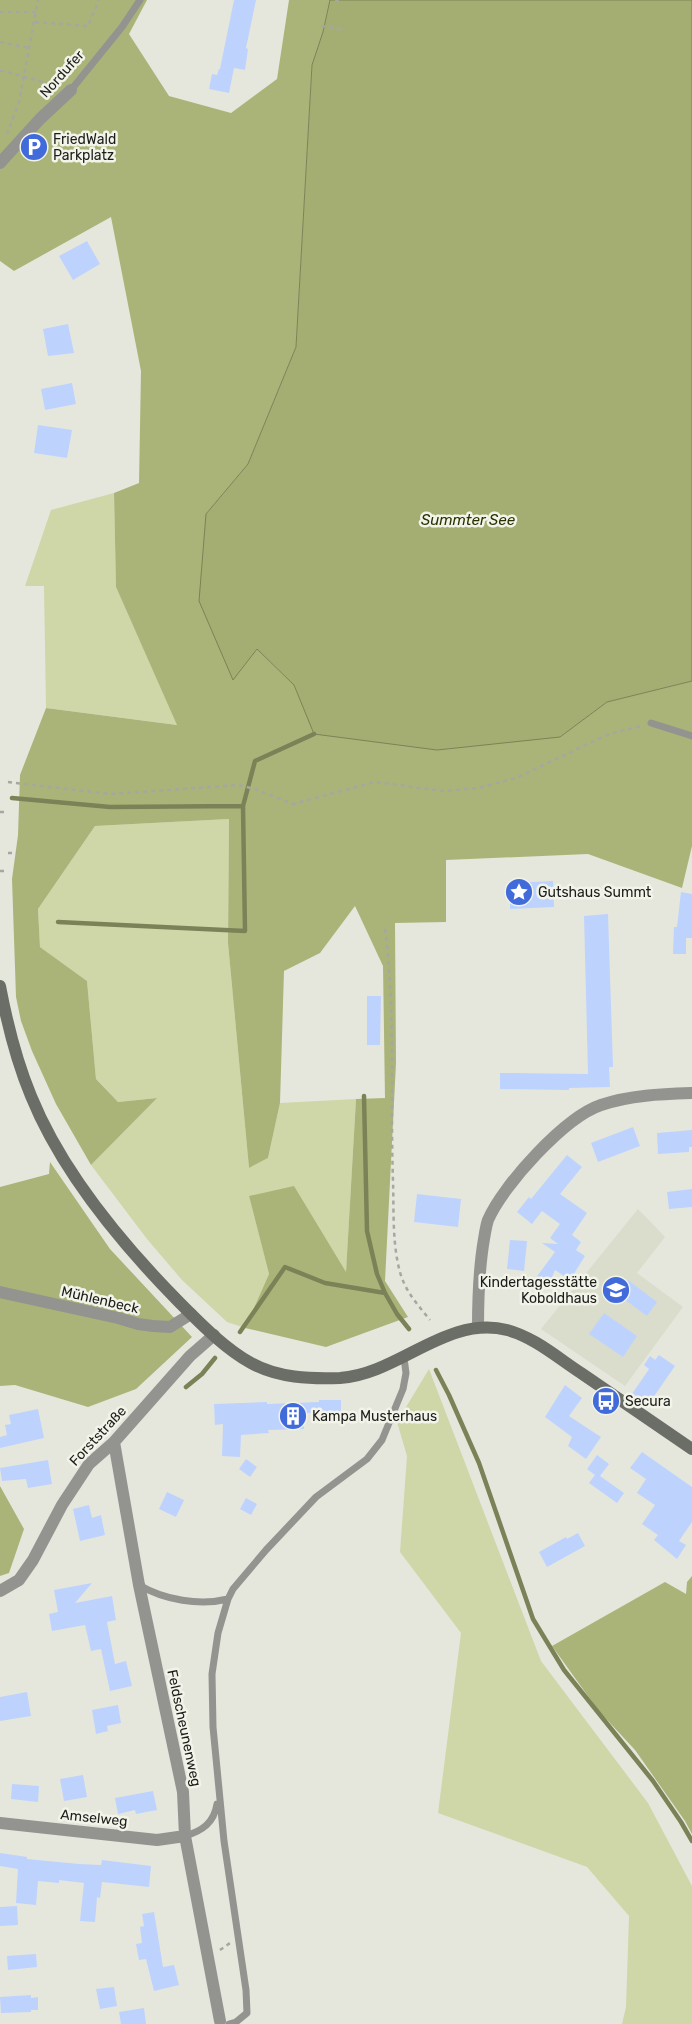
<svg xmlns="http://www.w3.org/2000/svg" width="692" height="2024" viewBox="0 0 692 2024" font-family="Rubik,sans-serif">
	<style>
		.built { fill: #daddcc }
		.green { fill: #cfd7a8 }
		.forest { fill: #abb478 }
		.water { fill: #a5ae72; stroke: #7c8257 }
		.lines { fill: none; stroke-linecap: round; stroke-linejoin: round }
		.stream { stroke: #7c8257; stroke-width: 4.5 }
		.building { fill: #bed2fe }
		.path { stroke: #a6a79f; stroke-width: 2.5; stroke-dasharray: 4 4; stroke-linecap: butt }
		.service { stroke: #939490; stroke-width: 7 }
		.minor { stroke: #939490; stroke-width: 12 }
		.secondary { stroke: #6b6d67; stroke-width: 12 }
		.labels { text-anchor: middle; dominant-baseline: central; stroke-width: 5; stroke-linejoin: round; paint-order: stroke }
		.street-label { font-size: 14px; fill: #1c1c19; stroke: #f2f4ea }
		.poi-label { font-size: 14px; fill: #1c1c19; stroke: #f2f4ea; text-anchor: start }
		.water-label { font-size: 15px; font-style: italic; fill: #2c3101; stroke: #f2f4ea }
	</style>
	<rect width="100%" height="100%" fill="#e5e7dd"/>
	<path class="built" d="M638,1209L665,1237L637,1273L683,1307L625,1386L541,1329Z"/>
	<path class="green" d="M114,493L116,587L178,725L46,708L44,586H25L51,510Z
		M229,819L228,943L249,1168L268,1158L280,1103L356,1099L346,1273L249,1196L269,1274L245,1328L227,1322L182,1280L147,1239L91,1165L156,1098L118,1102L96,1079L87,981L40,947L38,909L95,826Z
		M429,1369L541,1661L648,1803L692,1886V2024H622L626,2007L629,1916L587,1867L438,1813L461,1633L400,1552L407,1456L397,1422Z"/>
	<path class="forest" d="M0,0H147L129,34L169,96L231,113L277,79L289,0H330L323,32L312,65L296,347L248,464L206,514L233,679L257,649L294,685L315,734L560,737L607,702L692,681V846L682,888L588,854L446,860V922L395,923L396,1063L385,1281L408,1317L326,1347L245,1328L269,1274L249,1196L294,1186L346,1272L356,1099L385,1098L383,966L355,906L320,953L284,971L280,1103L268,1158L249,1168L228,943L229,819L95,826L38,909L40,947L87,981L96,1079L118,1102L157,1098L91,1165L56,1104L32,1051L21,1021L16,997L12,879L18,835L20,775L46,708L177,725L116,587L114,493L139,483L141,371L111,217L14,271L0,261Z
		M50,1162L110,1249L192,1337L136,1389L88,1407L15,1385L0,1386V1187L49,1174Z
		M0,1486L24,1529L9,1573L0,1576Z
		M692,1576V1834L685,1821L635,1750L598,1710L552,1646L665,1582L686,1594L687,1582Z"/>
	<path class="water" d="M330,0H692V681L607,702L560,737L437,750L314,734L294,685L257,649L233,680L199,601L206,514L248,464L296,347L312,65L323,32Z"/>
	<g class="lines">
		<path class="stream" d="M12,798L110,807L243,806L255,761L314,734
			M58,922L245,931L243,806
			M364,1096L367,1231L377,1274L385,1293L397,1314L409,1329
			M240,1332L285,1267L325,1283L385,1293
			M436,1370L449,1395L479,1463L533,1619L564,1670L653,1781L681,1822L692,1841
			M186,1387L202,1374L215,1358"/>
	</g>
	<path class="building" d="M234,0H256L246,48L248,49L245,70L234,68L229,93L209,89L212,74L217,75L219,69H220Z
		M87,241L100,264L73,280L59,256Z
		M68,324L74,353L48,356L43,329Z
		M72,383L76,404L45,410L41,389Z
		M38,425L72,430L67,458L34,453Z
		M553,881L554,907L510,909V883Z
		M681,892L692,894V938H686V954H673L674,927H677Z
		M608,914L613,1067H609L610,1087L569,1088V1090L500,1089V1073L588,1074L584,916Z
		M367,996H381L380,1045H367Z
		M633,1127L640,1146L598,1162L591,1143Z
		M692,1130V1147H689V1152L658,1154L657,1133Z
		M567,1155L582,1167L560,1194L587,1213L572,1235L581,1242L576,1250L585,1256L570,1280L555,1270L549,1284L535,1279L555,1252L542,1243L558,1244L550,1238L560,1224L542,1211L532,1224L517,1212L529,1197L531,1199Z
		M692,1189V1207L669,1209L667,1192Z
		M417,1194L461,1199L458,1227L414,1222Z
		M510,1240L527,1241L524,1271L507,1269Z
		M628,1280L657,1302L647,1316L617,1294Z
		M604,1313L637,1336L623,1357L589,1334Z
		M659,1355L675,1366L648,1405L632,1394L649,1369L644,1365L650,1356L655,1360Z
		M565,1385L582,1398L569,1416L601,1437L586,1459L568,1446L572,1437L545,1417Z
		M319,1400H341V1413H304V1429L268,1430L269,1433L241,1435L240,1457L222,1456L223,1424L215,1425L214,1404L267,1402V1404L319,1402Z
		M38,1409L44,1438L0,1448V1437L7,1435L5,1425L11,1424L9,1415Z
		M642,1452L692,1487V1522L679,1541L686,1545L677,1559L654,1540L658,1535L642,1524L655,1505L637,1493L646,1479L630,1468Z
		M597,1455L609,1464L600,1476L624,1493L617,1503L589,1483L595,1475L587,1469Z
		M246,1459L257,1467L250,1477L239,1469Z
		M48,1460L52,1484L28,1488L26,1479L2,1481L0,1468Z
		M167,1492L184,1500L176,1517L159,1509Z
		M246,1498L257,1504L251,1515L240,1509Z
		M89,1505L92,1518L101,1515L105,1535L80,1541L73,1509Z
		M578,1533L585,1546L547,1567L539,1552L566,1537L567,1539Z
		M92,1583L75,1603L112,1596L116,1620L107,1622L115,1664L126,1661L132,1686L110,1691L101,1649L91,1651L85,1625L52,1631L49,1614L58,1612L54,1590Z
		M27,1692L31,1716L0,1721V1697Z
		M118,1705L121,1723L107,1726L108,1731L96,1734L92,1710Z
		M83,1775L87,1797L64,1801L60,1779Z
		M12,1784L39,1786L38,1802L11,1799Z
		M153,1791L157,1810L136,1814L135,1810L118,1814L115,1798Z
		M0,1853L27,1857V1859L79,1864L101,1865L102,1860L151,1866L149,1887L102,1882L100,1898L97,1897L95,1922L80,1921L84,1883L59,1880V1883L38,1881L36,1905L16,1903L18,1869L0,1866Z
		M17,1906L18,1925L0,1926V1907Z
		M154,1912L163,1967L174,1965L179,1985L154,1991L146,1959L139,1960L136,1944L142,1943L140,1927L144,1926L142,1914Z
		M36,1954L37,1967L8,1970L7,1956Z
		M114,1987L117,2006L100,2009L96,1989Z
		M31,1995V1998L38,1997V2010H31V2012L1,2013L0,1997Z
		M144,2008L146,2024H121L119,2012Z"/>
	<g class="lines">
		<path class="path" d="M335,0H341
			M0,12H36
			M35,22L88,26L99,0
			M321,26L346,30
			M0,42L30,48
			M0,71H4L57,86
			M7,134L19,102L38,0
			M8,782L110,794L238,785L255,789L293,804L375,782L444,791L478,788L516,778L609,734L642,726
			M0,812H7
			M8,853H18
			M0,871H8
			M385,929C396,1013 390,1097 393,1181C394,1211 392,1243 400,1272C405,1291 418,1305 430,1320
			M220,1950L230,1943"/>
		<path class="service" d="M71,90L122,27L140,0
			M651,723L692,736
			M139,1585C164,1600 200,1606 228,1599
			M185,1836C202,1831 214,1823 217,1804
			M229,2024L236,2022L247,2013L246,1990L224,1841L213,1727L212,1674L218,1633L228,1599L233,1589L266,1550L316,1497L367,1459L382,1440L403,1389L406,1373L404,1358"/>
		<path class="minor" d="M0,163L40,119L71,90
			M0,1292L118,1318L138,1324L153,1326L170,1327L191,1314
			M478,1327C478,1298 479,1268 484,1239C485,1233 486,1226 488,1220C503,1185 565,1117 601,1105C630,1095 662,1094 692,1093
			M114,1442L139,1585L183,1792L185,1836L220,2021
			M0,1591L19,1580L33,1560L62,1505L89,1464L114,1442L190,1356L214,1335
			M0,1823L157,1840L185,1836"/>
		<path class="secondary" d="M0,986C7,1023 16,1060 31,1096C61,1170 122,1244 178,1301C200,1323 224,1348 251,1363C278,1378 310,1379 340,1378C399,1374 446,1315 507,1330C534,1337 558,1358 581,1373C618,1398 655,1424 692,1449"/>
	</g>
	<defs>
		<symbol id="parking-disc" viewBox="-11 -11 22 22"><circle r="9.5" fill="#416adb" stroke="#f2f4ea"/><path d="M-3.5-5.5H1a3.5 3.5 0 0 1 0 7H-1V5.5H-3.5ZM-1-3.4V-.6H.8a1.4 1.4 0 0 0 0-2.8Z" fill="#fff"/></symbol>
		<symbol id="sight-disc" viewBox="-11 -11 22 22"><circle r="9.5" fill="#416adb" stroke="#f2f4ea"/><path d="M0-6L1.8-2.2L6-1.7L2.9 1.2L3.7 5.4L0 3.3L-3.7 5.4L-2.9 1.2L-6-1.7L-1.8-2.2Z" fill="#fff"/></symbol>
		<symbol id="school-disc" viewBox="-11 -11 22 22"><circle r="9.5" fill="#416adb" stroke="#f2f4ea"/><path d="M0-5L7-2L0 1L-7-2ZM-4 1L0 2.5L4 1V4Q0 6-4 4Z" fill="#fff"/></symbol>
		<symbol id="bus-disc" viewBox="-11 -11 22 22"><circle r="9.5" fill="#416adb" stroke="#f2f4ea"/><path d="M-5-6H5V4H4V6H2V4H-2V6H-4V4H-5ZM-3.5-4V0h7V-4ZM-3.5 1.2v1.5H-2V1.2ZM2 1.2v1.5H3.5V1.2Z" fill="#fff"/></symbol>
		<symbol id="building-disc" viewBox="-11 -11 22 22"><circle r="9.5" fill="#416adb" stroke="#f2f4ea"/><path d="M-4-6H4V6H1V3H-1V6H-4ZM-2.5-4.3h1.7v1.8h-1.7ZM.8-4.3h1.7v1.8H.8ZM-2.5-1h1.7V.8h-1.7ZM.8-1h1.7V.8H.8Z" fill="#fff"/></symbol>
	</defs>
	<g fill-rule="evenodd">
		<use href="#parking-disc" x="18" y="131" width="32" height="32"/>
		<use href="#sight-disc" x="503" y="876" width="32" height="32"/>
		<use href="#school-disc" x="600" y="1274" width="32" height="32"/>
		<use href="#bus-disc" x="590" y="1385" width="32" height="32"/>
		<use href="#building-disc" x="277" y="1400" width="32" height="32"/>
	</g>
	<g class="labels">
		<g class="street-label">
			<text transform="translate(62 74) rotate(-48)">Nordufer</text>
			<text transform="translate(100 1300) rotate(13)">Mühlenbeck</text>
			<text transform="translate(98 1436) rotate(-47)">Forststraße</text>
			<text transform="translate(184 1728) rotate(78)">Feldscheunenweg</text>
			<text transform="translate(94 1818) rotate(6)">Amselweg</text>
		</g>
		<g class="poi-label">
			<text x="53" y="139">FriedWald<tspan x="53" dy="16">Parkplatz</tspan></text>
			<text x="538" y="892">Gutshaus Summt</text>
			<text x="597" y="1282" text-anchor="end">Kindertagesstätte<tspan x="597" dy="16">Koboldhaus</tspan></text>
			<text x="625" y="1401">Secura</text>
			<text x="312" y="1416">Kampa Musterhaus</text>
		</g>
		<g class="water-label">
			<text x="468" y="520">Summter See</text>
		</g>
	</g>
</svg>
